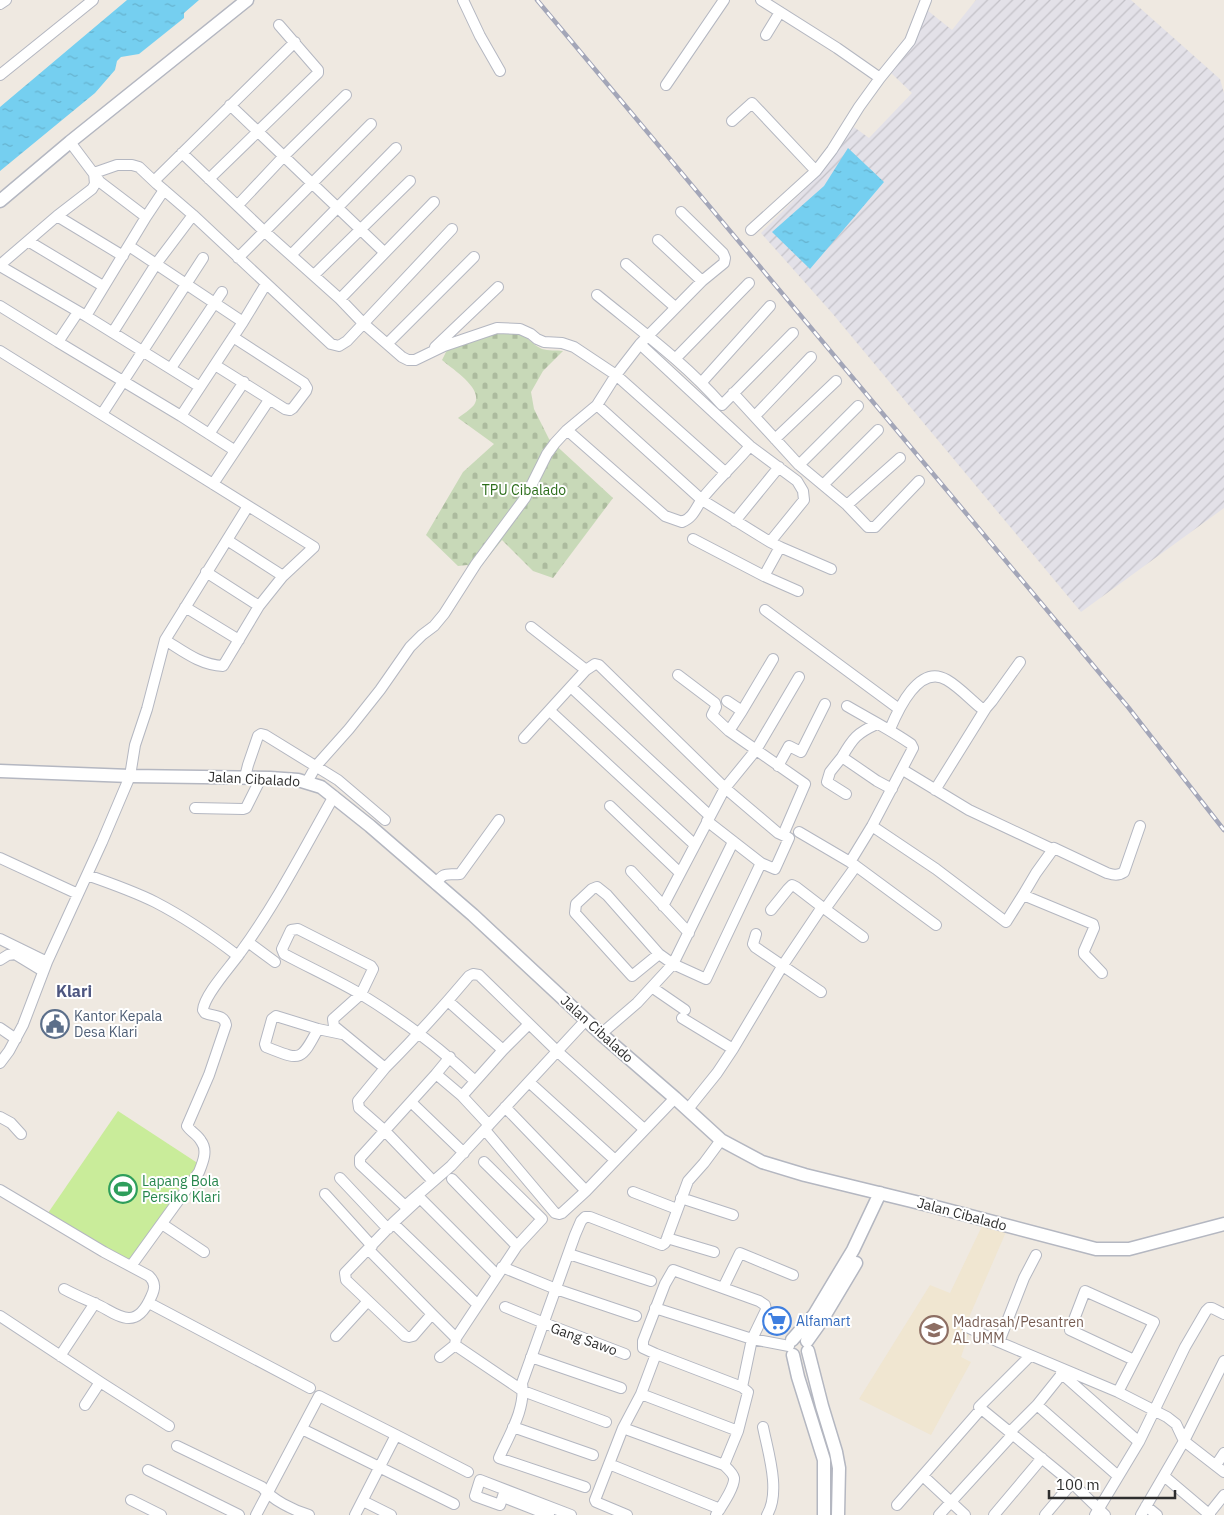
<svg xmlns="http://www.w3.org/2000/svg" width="1224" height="1515" viewBox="0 0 1224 1515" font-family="'IBM Plex Sans',sans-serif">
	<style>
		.industrial { fill: url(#industrial-furrows) }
		.education { fill: #f0e6d1 }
		.cemetery { fill: url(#cemetery-stones) }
		.pitch { fill: #c9ec9a }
		.water { fill: url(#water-ripples) }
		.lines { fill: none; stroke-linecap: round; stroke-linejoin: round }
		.minor-casing { stroke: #b4b7c1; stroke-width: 12 }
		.tertiary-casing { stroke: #b4b7c1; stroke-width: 15 }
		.minor { stroke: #fff; stroke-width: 10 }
		.tertiary { stroke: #fff; stroke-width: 12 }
		.rail-casing { stroke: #a3a6b8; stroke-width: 4.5 }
		.rail { stroke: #fff; stroke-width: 2.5; stroke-dasharray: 8; stroke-linecap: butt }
		.labels { text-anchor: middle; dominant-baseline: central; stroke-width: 4; stroke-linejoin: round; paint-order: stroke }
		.park-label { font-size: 14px; fill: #2c6e1b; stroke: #fff }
		.street-label { font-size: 14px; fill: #2e2e2e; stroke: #fff }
		.service-label { font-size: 14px; fill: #4e5e75; stroke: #fff; text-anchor: start }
		.leisure-label { font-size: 14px; fill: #27864d; stroke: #fff; text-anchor: start }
		.shop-label { font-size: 14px; fill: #366cbe; stroke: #fff; text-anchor: start }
		.education-label { font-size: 14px; fill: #785e54; stroke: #fff; text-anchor: start }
		.quarter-label { font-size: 16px; font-weight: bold; fill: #4d5680; stroke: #fff }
	</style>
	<defs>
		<pattern id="industrial-furrows" width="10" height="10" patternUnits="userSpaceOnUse" patternTransform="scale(1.25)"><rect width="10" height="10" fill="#e3e1e8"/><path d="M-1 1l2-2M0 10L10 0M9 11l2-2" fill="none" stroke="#c3c1c7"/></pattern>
		<pattern id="cemetery-stones" width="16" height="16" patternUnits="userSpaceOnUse" patternTransform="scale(1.25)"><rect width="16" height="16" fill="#c8d9b8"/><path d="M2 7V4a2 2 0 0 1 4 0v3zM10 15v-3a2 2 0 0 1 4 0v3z" fill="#acbb9e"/></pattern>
		<pattern id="water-ripples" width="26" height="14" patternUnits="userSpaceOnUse" patternTransform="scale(1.25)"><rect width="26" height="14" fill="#75cff0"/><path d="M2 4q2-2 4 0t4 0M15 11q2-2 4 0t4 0" fill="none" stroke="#66b2ce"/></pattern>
	</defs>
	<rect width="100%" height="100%" fill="#efe9e1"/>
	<path class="industrial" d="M976,0H1131L1220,79L1224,93V508L1081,612L832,313L761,233L821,173L854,127L869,138L912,93L891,73L913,46L927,10L952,30Z"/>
	<path class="education" d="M982,1226L1006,1232L964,1329L970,1331L961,1357L971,1362L931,1435L859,1399L930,1285L950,1293Z"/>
	<path class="cemetery" d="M516,333C530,337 531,344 542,349C548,351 557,350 563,351L543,371L531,392L534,409L549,439L613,498L553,578L533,571L502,540L476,572L467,565L458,566L426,535L463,472L494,444L458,418C463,414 470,410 474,405C485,389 452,369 442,360L448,348L496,334Z"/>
	<path class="pitch" d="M118,1111L199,1164L130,1264L48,1213Z"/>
	<path class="water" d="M127,0H199L184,13V18L139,54L121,57L117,61L115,70L95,93L0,171V107Z
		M848,148L884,182L810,269L772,232L824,186Z"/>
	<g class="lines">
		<defs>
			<path id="minor" d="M463,0L480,36L500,71
				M761,0L837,48L880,78
				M0,4L6,0
				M766,35L780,12
				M0,75L93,0
				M666,85L724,0
				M230,105L384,252
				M732,121L752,103L816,171
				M70,142L100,182L146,217L86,316
				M182,153L265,232L340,299L363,323L402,357L408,360H415L444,346L497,328L520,329L531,334L537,339L544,342L562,343L574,347L616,375L726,473
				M209,179L318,73V70L279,25
				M154,181L295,42
				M238,205L284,156L346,95
				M57,216L123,256
				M146,217L164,190
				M751,230L816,171L832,150L859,107L880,78L910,41L926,0
				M658,240L702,281
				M28,241L103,286
				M129,246L243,322
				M291,255L396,148
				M238,258L371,124
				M626,264L675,307
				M0,265L57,216L92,189L95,184L94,173L117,165H132L139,167L157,184L193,215L331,344L339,346L347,341L452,229
				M0,266L86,316L200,387
				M314,275L410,181
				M597,295C641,331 684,362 722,405L793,333
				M340,299L434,202
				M0,306L58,342L78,312
				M113,332L156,264L193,215
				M58,342L181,416L234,450
				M387,344L474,257
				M435,347L498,287
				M0,351L314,547L283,576L259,606L223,666C200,665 183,651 165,640
				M676,358L749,283
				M215,365L285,409L290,410L293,408L306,391L307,388L304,383L233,337
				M171,368L222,292
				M702,382L770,306
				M733,393L799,465L847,505L868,527H875L919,481
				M597,405L702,500L770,542L804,500L803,491L797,481L750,446L640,344
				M102,414L203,258
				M181,416L243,322L266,284
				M755,416L811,357
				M567,430L665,516L682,522C693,518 696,508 702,499C717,480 735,464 750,446
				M209,434L244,382
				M775,439L836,381
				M799,465L858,406
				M213,484L269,400
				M823,485L878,430
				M847,505L900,458
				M735,521L779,467
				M693,539L764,576L798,591
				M227,540L283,576
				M770,542L780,547L831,569
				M206,572L259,606
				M764,576L780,547
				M185,607L239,640
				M765,610L899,709
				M531,627L586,670
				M678,675L715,703L716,707L712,715L729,731L805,784L783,835
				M571,687L710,816
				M727,701L742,711L729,731
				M550,711L695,845
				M742,711L773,659
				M877,724C857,733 853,738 842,757L877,781L892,789
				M890,729C898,710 919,663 947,680C959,687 970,699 981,708H986
				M524,738L586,670L595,664L599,665L725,788L756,750L799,677
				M842,757L830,772L827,782L846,794
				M778,766L789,746L801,752L825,704
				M903,770L969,810L1052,849
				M245,777L248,765L258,736L261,734L265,735L338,780L385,820
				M307,782L316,766L349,729L380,690L410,647L422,635L434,626L444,614L476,564L525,498L547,454L555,443L567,430L597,405L616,375L640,344L702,281L724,263L725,258L723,253L681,212
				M935,790L986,708L992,701L1020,662
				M610,806L680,873
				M195,808L243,809L246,808L261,778
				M872,826L936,869L1006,922L1023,895L1093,924L1094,928L1084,951V954L1102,973
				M799,832L850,862
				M0,858L78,894
				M856,866L936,925
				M631,871L689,933
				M87,875C110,883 133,891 155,902C184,917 212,936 238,956
				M436,884C444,871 447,875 460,874L499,820
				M1023,895L1036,873L1054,848L1107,873C1114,875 1118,876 1124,872L1140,826
				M663,906L725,788L778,833L789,838L775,869L761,863L707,821
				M825,909L863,937
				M771,910L788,889L792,885L796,887L822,907
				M756,934L753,944L755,947L821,992
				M0,939L47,962
				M248,942L275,962
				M659,954L632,976L575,913L576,904L592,889L597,887L607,895L659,954L673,964L706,979L761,863
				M0,960L8,955L15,954L43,971
				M653,988L685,1010
				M448,1001L503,1050
				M682,1018L733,1049
				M0,1028L16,1039
				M318,1029C300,1063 300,1060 266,1047L265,1044L272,1019L276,1016L318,1029L342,1034
				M601,1034L637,1003L673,964L733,842
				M450,1057L436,1074L360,1158V1164L405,1206L451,1166L586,1020
				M0,1063L9,1051L23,1025L47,962L102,842L130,776L135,745L147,709L165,640L248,506
				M385,1068L358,1101L359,1108L384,1130L433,1181
				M436,1074L462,1096L489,1125
				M475,1081C440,1048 403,1020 362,995C337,980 310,968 284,954L282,949L291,930L298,929L371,966L373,969L361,994L333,1019L334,1026L385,1068C414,1039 442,1008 469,976L473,974L479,975L558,1052L644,1129
				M529,1082L615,1160
				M462,1096L503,1050L529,1024
				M411,1102L464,1153
				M505,1107L586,1191
				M688,1109L717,1073L733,1049L783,965L822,907L825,909L856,866L850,862L872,826L913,748L911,744C891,730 869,719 847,706
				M0,1117L11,1123L21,1134
				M485,1130L555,1213L559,1214L562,1213L586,1191L675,1098
				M484,1162L542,1219L517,1246
				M340,1178L388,1229
				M452,1179L517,1246L456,1338L455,1345L523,1391L606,1422
				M0,1190L104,1252L149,1276C156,1283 155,1289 151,1297C147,1306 140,1318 129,1318C118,1318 106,1308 96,1304C85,1299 75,1295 64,1289
				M633,1192L677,1209
				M325,1194L372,1246
				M681,1198L733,1215
				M393,1223L478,1305
				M162,1224L204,1252
				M667,1238L714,1252
				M368,1249L432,1314
				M569,1254L651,1281
				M1036,1255L1024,1278L999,1342L1118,1392L1167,1417L1176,1424L1184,1441L1224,1472
				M131,1266L199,1172C203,1162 208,1150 201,1141C198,1135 191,1132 187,1126L209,1075L226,1025C224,1014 214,1017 205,1013L203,1010C204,995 231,966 240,953C276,904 304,849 334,796
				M502,1267L556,1289L636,1316
				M723,1288L740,1253L793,1275
				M149,1303L310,1388
				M505,1307L544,1323L625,1354
				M655,1308L752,1339L789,1346
				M0,1316L100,1382L85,1405
				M967,1327L999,1342
				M336,1336L368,1301
				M456,1338L432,1314L413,1336L409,1337L405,1336L346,1280L345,1273L393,1223L420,1198L497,1275
				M60,1356L95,1303
				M1030,1356L979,1407L1072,1483L1105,1515
				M440,1357L455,1345
				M531,1357L621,1388
				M1061,1373L1139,1442
				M100,1382L169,1426
				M1118,1392L1154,1322L1085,1291L1070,1330L1134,1360
				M641,1394L738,1431
				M1037,1405L1118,1476
				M513,1427L593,1455
				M763,1427C768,1452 781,1492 767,1515
				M623,1428L724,1465C727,1468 733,1473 734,1478C735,1487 721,1507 716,1515
				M302,1429L454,1504
				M1010,1432L1037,1405L1065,1370
				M177,1446L262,1487C272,1500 293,1510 309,1515
				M609,1464L720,1509
				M724,1465L738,1431L748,1392L742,1387L656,1354L643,1348V1341L665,1284L673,1270L759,1301L765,1305L766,1310L752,1339L742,1387
				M1216,1465L1224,1453
				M148,1470L239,1515
				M923,1476L965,1515
				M1164,1476L1210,1515
				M585,1487L499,1458C509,1435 526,1409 522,1383L575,1235L581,1221L585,1217H590L662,1245L665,1243L667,1238L688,1181L704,1163L721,1140
				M505,1490L500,1505L475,1496L480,1480L571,1515
				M503,1497L549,1515
				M131,1500L161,1515
				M363,1501L391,1515
				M897,1505L981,1409
				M1146,1506L1157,1515
				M256,1515L319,1396L396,1435
				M355,1515L396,1435L468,1472
				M627,1515L596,1502L595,1500L623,1428L641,1394L656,1354
				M939,1515L1013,1434
				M994,1515L1042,1458
				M1045,1515L1072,1483
				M1095,1515L1139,1442L1185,1347L1206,1311L1209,1308H1212L1224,1314
				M1141,1515L1184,1441L1224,1361
				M1208,1515L1224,1495"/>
			<path id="tertiary" d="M0,201L70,142L247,0
				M0,771L130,776L270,778L298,780L321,787L370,826L473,915L601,1034L675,1098L721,1140L762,1162L805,1175L932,1206L1096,1249H1129L1224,1224
				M792,1340L814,1315L853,1250L880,1193
				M807,1341L822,1320L856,1263
				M808,1351L822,1406L836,1452L839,1468L838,1515
				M793,1355L798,1377L824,1460V1515"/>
		</defs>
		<use href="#minor" class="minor-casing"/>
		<use href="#tertiary" class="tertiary-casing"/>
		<use href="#minor" class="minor"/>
		<use href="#tertiary" class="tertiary"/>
		<defs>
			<path id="rail" d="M537,0L1128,707L1224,830"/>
		</defs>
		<use href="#rail" class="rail-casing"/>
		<use href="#rail" class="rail"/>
	</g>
	<defs>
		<symbol id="civic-ring" viewBox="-11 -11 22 22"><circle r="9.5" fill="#fff" stroke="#5c6f8a" stroke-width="1.5"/><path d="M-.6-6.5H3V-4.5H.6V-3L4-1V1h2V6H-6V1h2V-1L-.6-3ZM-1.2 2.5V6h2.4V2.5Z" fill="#5c6f8a"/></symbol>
		<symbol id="stadium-ring" viewBox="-11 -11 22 22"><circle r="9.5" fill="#fff" stroke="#2e9e5b" stroke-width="1.5"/><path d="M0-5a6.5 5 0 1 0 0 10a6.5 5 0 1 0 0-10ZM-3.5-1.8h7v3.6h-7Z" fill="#2e9e5b"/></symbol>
		<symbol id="supermarket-ring" viewBox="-11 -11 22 22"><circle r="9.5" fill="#fff" stroke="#3f7fe0" stroke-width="1.5"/><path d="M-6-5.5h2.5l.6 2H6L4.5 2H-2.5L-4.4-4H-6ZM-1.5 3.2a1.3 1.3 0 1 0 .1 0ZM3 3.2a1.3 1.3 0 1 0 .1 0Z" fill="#3f7fe0"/></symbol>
		<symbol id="school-ring" viewBox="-11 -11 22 22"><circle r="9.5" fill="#fff" stroke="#8d6e63" stroke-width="1.5"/><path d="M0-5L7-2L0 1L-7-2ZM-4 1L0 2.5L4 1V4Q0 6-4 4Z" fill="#8d6e63"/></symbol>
	</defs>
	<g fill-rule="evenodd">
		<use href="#civic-ring" x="39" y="1008" width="32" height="32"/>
		<use href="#stadium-ring" x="107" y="1173" width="32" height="32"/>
		<use href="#supermarket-ring" x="761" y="1305" width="32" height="32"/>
		<use href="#school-ring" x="918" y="1314" width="32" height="32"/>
	</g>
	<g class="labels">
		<g class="park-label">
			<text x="524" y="490">TPU Cibalado</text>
		</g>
		<g class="street-label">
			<text transform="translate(254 779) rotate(3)">Jalan Cibalado</text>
			<text transform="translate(597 1029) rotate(42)">Jalan Cibalado</text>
			<text transform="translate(962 1214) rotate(15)">Jalan Cibalado</text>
			<text transform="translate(584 1339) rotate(20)">Gang Sawo</text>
		</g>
		<g class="service-label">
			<text x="74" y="1016">Kantor Kepala<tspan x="74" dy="16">Desa Klari</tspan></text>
		</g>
		<g class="leisure-label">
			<text x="142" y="1181">Lapang Bola<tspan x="142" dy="16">Persiko Klari</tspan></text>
		</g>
		<g class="shop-label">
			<text x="796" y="1321">Alfamart</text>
		</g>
		<g class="education-label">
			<text x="953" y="1322">Madrasah/Pesantren<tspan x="953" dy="16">AL UMM</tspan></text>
		</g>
		<g class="quarter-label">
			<text x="74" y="991">Klari</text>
		</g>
	</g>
	<path d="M1049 1490v8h126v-8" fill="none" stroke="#2e2e2e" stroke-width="2.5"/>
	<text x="1056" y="1490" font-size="15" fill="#2e2e2e" stroke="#ffffff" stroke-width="4" paint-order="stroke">100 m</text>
</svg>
